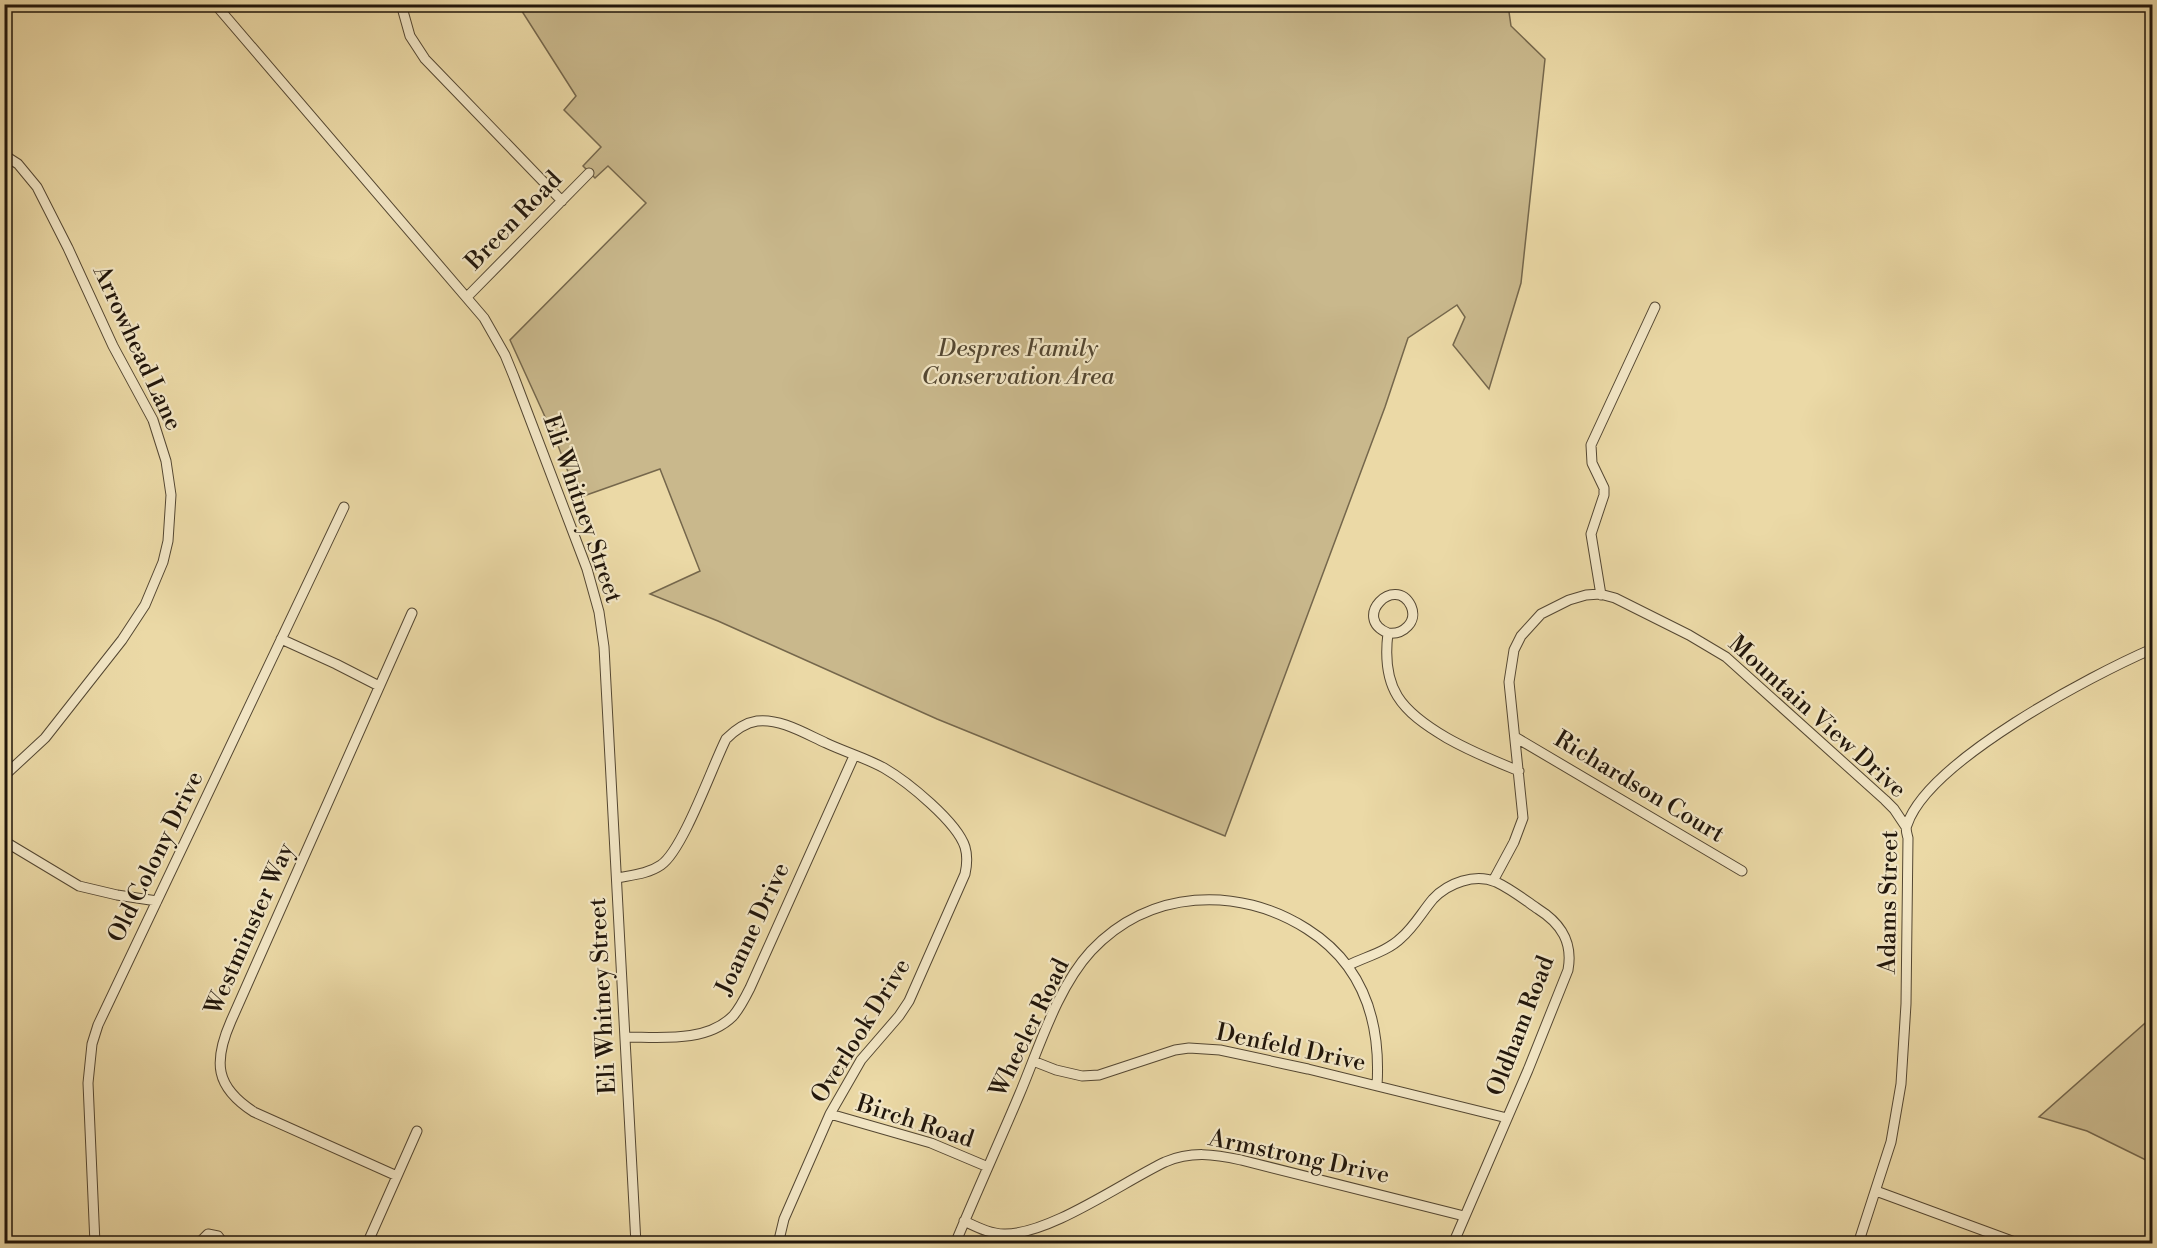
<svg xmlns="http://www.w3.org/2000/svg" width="2157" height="1248" viewBox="0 0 2157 1248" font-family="'Libre Bodoni',serif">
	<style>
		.green { fill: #c9b88c; stroke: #75674c; stroke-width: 1.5 }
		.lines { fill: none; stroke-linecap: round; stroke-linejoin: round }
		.street-casing { stroke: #544732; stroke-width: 11 }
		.street { stroke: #f2e6c5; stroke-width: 9 }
		.labels { text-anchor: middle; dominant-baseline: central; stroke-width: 4.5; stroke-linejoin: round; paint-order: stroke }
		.street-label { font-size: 24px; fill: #21160b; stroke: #f2e6c5 }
		.park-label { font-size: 24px; font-style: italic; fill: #534732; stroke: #f2e6c5 }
	</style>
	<rect width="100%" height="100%" fill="#ebd9a6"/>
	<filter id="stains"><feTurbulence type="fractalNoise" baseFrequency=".00333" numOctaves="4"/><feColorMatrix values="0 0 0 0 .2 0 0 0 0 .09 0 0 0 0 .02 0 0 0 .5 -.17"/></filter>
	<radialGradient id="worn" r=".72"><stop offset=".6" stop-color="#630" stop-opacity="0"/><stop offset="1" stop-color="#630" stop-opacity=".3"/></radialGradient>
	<path class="green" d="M1078,4L1508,5L1511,26L1545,59L1521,283L1489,389L1453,345L1465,317L1457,305L1408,338L1385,407L1225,836L937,719L718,621L650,594L700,571L660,469L578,498L557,443L510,340L646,203L608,166L595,178L583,166L601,147L564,110L576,96L518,5Z
		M2152,1017V1163L2087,1131L2039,1117Z"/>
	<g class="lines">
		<defs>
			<path id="street" d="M215,4L484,318L505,355L514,377L587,569L599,612L604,647L636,1244
				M401,4L410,36L425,59L562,201
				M4,155L18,164L37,187L68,248L113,346L153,420L166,461L171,495L168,541L163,562L145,605L122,640L45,738L4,776
				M467,297L589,173
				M1601,595L1591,534L1604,495V488L1592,463L1591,445L1655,307
				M1388,633C1351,618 1395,574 1411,606C1418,622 1403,635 1388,633C1381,689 1401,711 1447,738C1470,751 1494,761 1519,771
				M281,639L336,664L379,686
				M1515,737L1742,871
				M4,841L79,886L117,895L157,901
				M617,878C632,875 648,874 661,865C683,850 712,767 726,739C735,730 744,723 757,721C780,718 806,734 826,743C845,752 866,758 884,768C908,782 957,822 965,847C968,857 967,865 965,874L909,1001L899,1016L861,1060L830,1114L784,1219L778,1244
				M1493,881L1514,842L1523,818L1509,682L1514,650L1521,636L1541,614L1569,600L1586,595L1600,594L1615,598L1689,635L1726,657L1885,800L1894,809L1906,827
				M1349,965C1365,957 1388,951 1401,938C1414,927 1422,912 1433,899C1448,883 1475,873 1496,882C1511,889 1525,900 1538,909C1562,924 1573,943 1568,970L1528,1070L1453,1244
				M625,1037C660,1037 706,1043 733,1016C740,1008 745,998 750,988L854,756
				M1033,1061L1056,1070L1082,1076L1099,1075L1175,1050L1189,1048L1220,1050L1308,1069L1507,1118
				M830,1114L931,1143L988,1167
				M397,1176L254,1112C215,1087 213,1062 231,1021L412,613
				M1876,1191L2020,1244
				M964,1221C977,1227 990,1234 1004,1234C1049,1235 1123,1182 1165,1162C1191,1151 1214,1154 1241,1160L1464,1216
				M95,1244L88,1083L92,1044L98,1025L344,507
				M198,1244L208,1234L218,1236L224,1244
				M367,1244L417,1131
				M955,1244C976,1193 999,1143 1020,1093C1039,1048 1057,988 1091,951C1149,889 1238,885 1307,929C1364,965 1381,1022 1377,1086
				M1858,1244L1891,1142L1901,1084L1906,1004L1908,838C1907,834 1905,829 1907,825C1928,761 2092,675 2152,649"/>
		</defs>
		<use href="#street" class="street-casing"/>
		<use href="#street" class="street"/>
	</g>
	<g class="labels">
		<g class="street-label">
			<text transform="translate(514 221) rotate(-46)">Breen Road</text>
			<text transform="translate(137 348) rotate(65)">Arrowhead Lane</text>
			<text transform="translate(582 509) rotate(71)">Eli Whitney Street</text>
			<text transform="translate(1817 717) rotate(42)">Mountain View Drive</text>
			<text transform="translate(1639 787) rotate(31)">Richardson Court</text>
			<text transform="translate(156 857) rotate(-64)">Old Colony Drive</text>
			<text transform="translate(1889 902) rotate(-89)">Adams Street</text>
			<text transform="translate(250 929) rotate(-66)">Westminster Way</text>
			<text transform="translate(753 929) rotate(-65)">Joanne Drive</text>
			<text transform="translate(603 996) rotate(-93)">Eli Whitney Street</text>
			<text transform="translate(1521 1026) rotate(-69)">Oldham Road</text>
			<text transform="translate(1030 1028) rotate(-64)">Wheeler Road</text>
			<text transform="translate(861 1031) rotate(-58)">Overlook Drive</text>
			<text transform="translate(1291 1048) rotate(12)">Denfeld Drive</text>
			<text transform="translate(915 1122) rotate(18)">Birch Road</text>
			<text transform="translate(1299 1157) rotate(12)">Armstrong Drive</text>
		</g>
		<g class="park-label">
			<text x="1018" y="349">Despres Family<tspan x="1018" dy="28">Conservation Area</tspan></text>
		</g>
	</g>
	<rect width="2157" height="1248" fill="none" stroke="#ebd9a6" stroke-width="24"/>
	<rect x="6" y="6" width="2145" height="1236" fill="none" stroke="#21160b" stroke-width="3"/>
	<rect x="12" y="12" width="2133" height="1224" fill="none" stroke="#21160b" stroke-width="1.5"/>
	<rect width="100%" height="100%" filter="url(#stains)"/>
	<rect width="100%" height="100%" fill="url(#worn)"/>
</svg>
